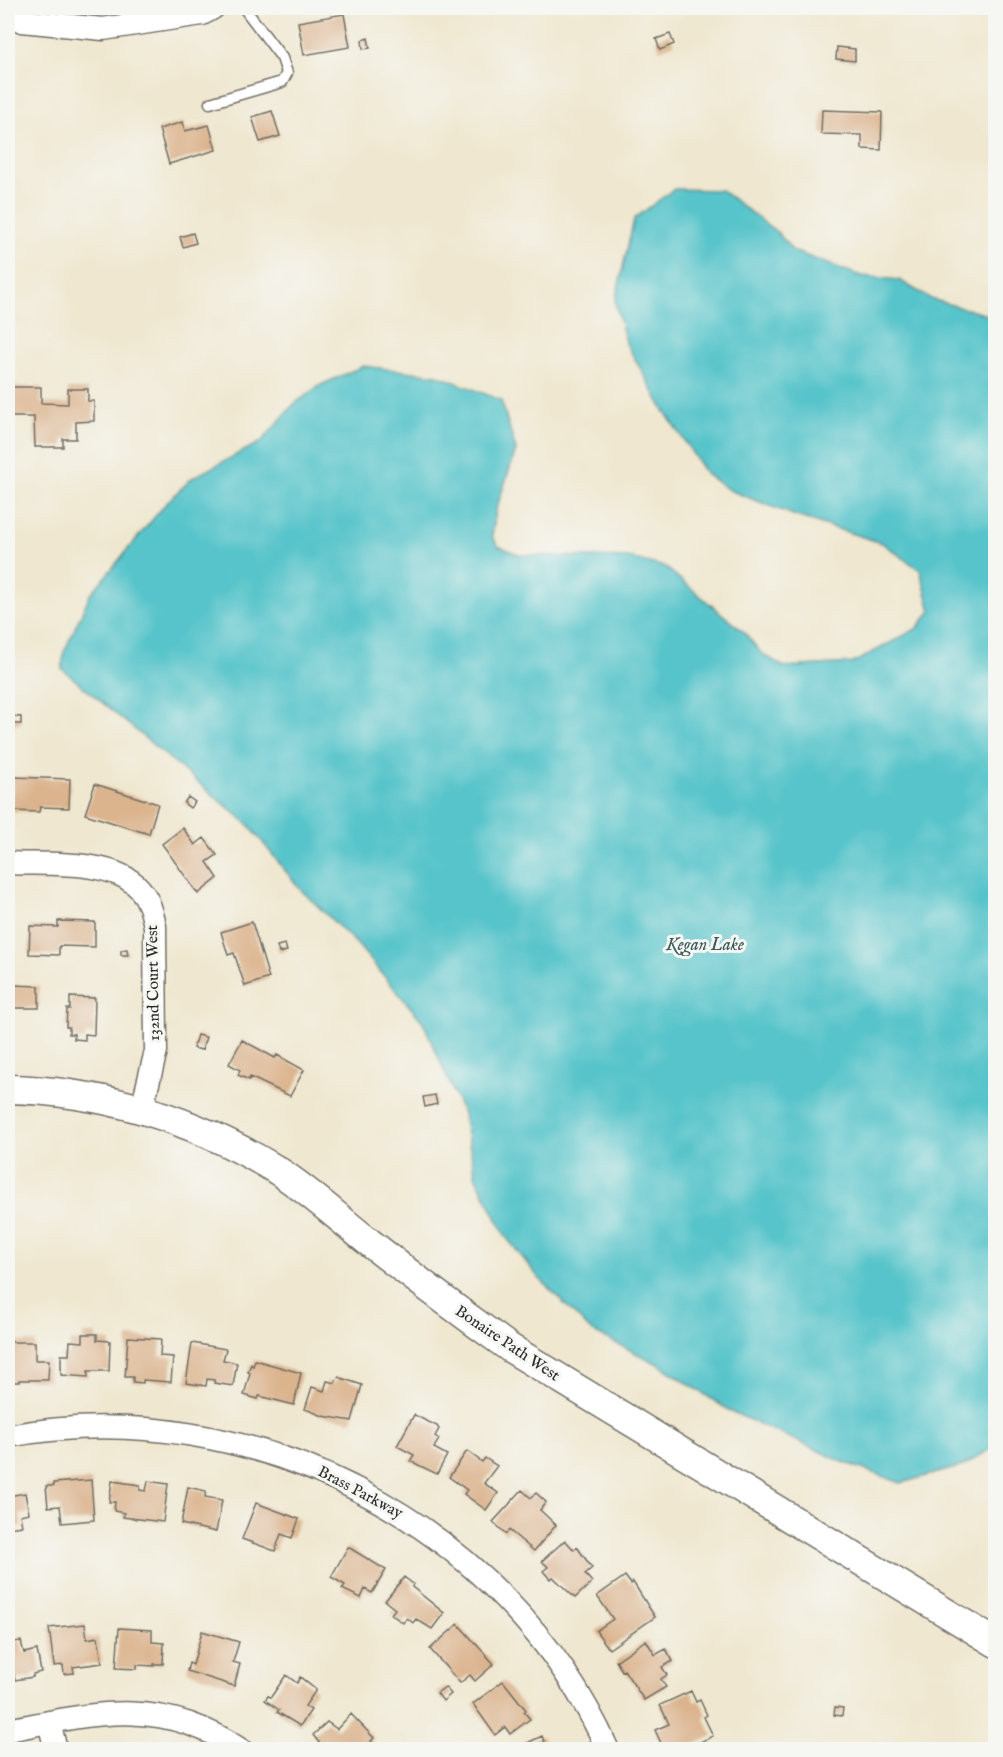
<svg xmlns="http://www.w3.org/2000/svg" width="1003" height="1757" viewBox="0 0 1003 1757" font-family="'IM FELL English',serif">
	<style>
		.water { fill: #56c4ca; stroke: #40787a; stroke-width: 1.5 }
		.building { fill: #dbb48e }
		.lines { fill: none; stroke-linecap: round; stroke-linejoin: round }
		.service-casing { stroke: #706d64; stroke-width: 13 }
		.minor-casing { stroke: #706d64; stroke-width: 25 }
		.tertiary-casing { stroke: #706d64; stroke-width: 31 }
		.service { stroke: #fff; stroke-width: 10 }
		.minor { stroke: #fff; stroke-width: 22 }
		.tertiary { stroke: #fff; stroke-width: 28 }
		.labels { text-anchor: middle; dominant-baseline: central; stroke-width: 6; stroke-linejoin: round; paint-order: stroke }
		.street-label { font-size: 16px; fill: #2b2b2b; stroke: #f6f6f2 }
		.water-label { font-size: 18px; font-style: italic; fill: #38595b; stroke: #f6f6f2 }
	</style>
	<rect width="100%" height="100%" fill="#f6f6f2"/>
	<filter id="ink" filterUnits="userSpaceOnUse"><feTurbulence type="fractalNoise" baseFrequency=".0167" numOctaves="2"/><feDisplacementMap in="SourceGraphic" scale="12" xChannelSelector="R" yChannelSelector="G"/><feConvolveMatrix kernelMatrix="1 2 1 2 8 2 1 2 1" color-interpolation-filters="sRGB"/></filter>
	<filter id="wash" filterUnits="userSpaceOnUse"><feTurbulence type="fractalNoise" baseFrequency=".008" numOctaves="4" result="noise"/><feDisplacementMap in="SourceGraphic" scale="24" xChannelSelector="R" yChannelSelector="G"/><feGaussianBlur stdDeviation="1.35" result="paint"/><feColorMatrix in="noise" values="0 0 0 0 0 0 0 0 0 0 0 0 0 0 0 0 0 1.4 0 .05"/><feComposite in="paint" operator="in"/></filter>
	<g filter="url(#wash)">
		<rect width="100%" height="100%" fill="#efe7cf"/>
		<path class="water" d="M674,189L721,190L778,233L793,251L861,276L899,280L931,299L995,317V1446L963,1466L901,1483L843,1462L730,1411L660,1365L591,1331L539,1278L506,1237L476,1178L463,1114L423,1022L357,944L300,889L248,824L62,669L64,652L90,595L167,502L192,478L261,442L294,404L321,385L363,366L437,375L501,400L516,450L496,510L492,536L498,546L520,555L630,558L665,567L744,632L761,653L784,667L853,663L916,629L931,611L920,570L882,543L796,516L729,490L706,474L662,407L626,343L615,302L634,219Z"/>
		<g id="blocks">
			<path class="building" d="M344,14L350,47L304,55L298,22Z
				M670,34L674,44L660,50L656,39Z
				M368,38L370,48L363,49L362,40Z
				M837,47L855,49V61L836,59Z
				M822,110L882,112L881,150L862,149V135L821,134Z
				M272,111L280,136L260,142L252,117Z
				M183,122L185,131L209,125L216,150L169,164L159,129Z
				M193,233L196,243L183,247L180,237Z
				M8,387H41V403L68,404V389H88V401H94V421L76,422V439H63V447H35L34,417H8Z
				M11,716L21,717V724H11Z
				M13,777L70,779L69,808L40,807L39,812L12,811Z
				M95,784L158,804L149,834L85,814Z
				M188,797L195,802L190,808L184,803Z
				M183,828L195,845L204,838L217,855L207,862L218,878L198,894L162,844Z
				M58,921L95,922V947L59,946V955L29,954L30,926L58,927Z
				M252,922L269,978L245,986L234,953L228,955L221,932Z
				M285,944L287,951L279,953L277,946Z
				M127,949L128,955H121V950Z
				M12,985L39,986V1008H8V1000H11Z
				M70,997L95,998L94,1035L85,1034V1040L74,1039V1034H69V1027H66L67,1009H70Z
				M197,1035L206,1037L202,1050L193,1048Z
				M242,1040L275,1058L277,1055L304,1070L290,1096L250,1077L249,1080L238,1075L240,1070L229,1064Z
				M435,1095L437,1104L425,1107L423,1097Z
				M83,1334H97V1340L110,1341L109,1371H88V1377L61,1375V1355H69L70,1341L83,1342Z
				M128,1337L161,1339L160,1356L173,1357L171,1382L143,1380V1383L133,1382V1377H125Z
				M8,1342H35V1360H49L48,1380H19V1382H8Z
				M192,1343L226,1349L223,1360L237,1363L233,1386L214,1383V1380L207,1379L206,1386L186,1383Z
				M255,1360L301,1373L294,1405L259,1396L258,1399L244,1395L250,1373L248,1372L251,1364L253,1366Z
				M338,1377L362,1385L352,1421L323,1416L305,1409L312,1387L324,1391L327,1381L335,1383Z
				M414,1415L437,1426L439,1429L435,1436L439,1439L434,1448L447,1455L437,1474L410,1461L414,1455L397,1446Z
				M467,1451L482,1462L485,1458L497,1466L484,1483L498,1493L486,1510L464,1494L467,1490L449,1477Z
				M91,1480L94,1520L62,1523L60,1506L48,1507L46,1486H54V1483Z
				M112,1481L140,1485V1490L146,1491L148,1481L168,1484L163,1522L123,1517L124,1513L114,1511L115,1502H109Z
				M188,1487L206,1491L205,1497L222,1500L216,1532L181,1524Z
				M522,1490L531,1498L536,1493L546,1502L540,1510L556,1525L534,1551L509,1530L506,1534L493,1522Z
				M25,1493L29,1513L20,1515L22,1526L8,1528V1496Z
				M256,1503L299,1519L292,1538L281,1534L275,1551L242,1539Z
				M565,1540L574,1550L577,1547L592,1568L585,1574L592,1582L575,1598L553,1577L550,1579L543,1571L548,1567L542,1561Z
				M348,1547L386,1570L372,1593L365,1589L361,1598L342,1589L345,1585L331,1577Z
				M625,1576L631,1584L633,1582L655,1617L609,1649L596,1631L613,1619L597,1596Z
				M404,1577L413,1584L412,1587L444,1613L432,1629L416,1619L413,1623L407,1618L403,1623L391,1614L395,1609L385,1601Z
				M85,1624L87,1639L98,1637L102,1663L73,1667L74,1673L64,1674L63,1665L54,1666L49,1628Z
				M458,1624L494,1664L475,1681L470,1675L460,1683L430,1649Z
				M119,1628L152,1630V1642L164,1643L163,1664H154V1666L137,1665V1669L116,1668Z
				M202,1631L239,1642L233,1662L240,1664L234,1686L187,1671L189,1663L193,1665Z
				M13,1636L14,1642L21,1641L24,1653L37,1650L41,1672L33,1674V1677L15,1680L14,1675L8,1676V1637Z
				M646,1640L655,1655L666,1649L673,1661L662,1667L667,1675L661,1679L666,1687L644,1700L624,1670L622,1671L616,1661Z
				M286,1675L297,1683L300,1677L316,1690L305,1706L311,1710L300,1726L277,1712L279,1710L265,1700L268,1696L271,1697Z
				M503,1681L526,1710L524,1712L530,1719L510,1734L505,1727L495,1735L473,1704Z
				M445,1687L451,1694L443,1701L437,1693Z
				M691,1691L696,1702L700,1700L707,1715L704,1717L713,1736L683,1750H664L655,1730L669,1724L660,1705Z
				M835,1707L843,1708L842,1716L834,1715Z
				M351,1714L374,1738L371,1741L374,1744L367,1749L365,1747L363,1750H323L320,1746L321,1745L313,1735L327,1722L337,1729Z
				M542,1736L548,1750H525L523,1745Z"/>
		</g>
	</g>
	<g filter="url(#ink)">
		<use href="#blocks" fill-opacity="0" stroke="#706d64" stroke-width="1.5"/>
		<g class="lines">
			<defs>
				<path id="service" d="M210,103L282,82L287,73L282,58L244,8"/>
				<path id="minor" d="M8,16L22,21L103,29L202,14L213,8
					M8,863C44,865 112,858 139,888C149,899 152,912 155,926L156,1051L142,1108
					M8,1436C250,1391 507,1524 608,1750
					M49,1722L56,1750
					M8,1730C94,1713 162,1696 241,1750"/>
				<path id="tertiary" d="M8,1089C103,1091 193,1119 275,1169C307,1189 336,1216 365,1239C413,1277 461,1313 510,1348L996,1643"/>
			</defs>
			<use href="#service" class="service-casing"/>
			<use href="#minor" class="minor-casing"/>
			<use href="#tertiary" class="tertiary-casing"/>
			<use href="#service" class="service"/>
			<use href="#minor" class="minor"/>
			<use href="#tertiary" class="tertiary"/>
		</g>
	</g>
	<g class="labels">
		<g class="street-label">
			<text transform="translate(154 983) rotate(-91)">132nd Court West</text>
			<text transform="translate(507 1344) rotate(34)">Bonaire Path West</text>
			<text transform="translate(360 1493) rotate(28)">Brass Parkway</text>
		</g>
		<g class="water-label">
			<text x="705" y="945">Kegan Lake</text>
		</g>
	</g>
	<rect width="1003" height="1757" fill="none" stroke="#f6f6f2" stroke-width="30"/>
</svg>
